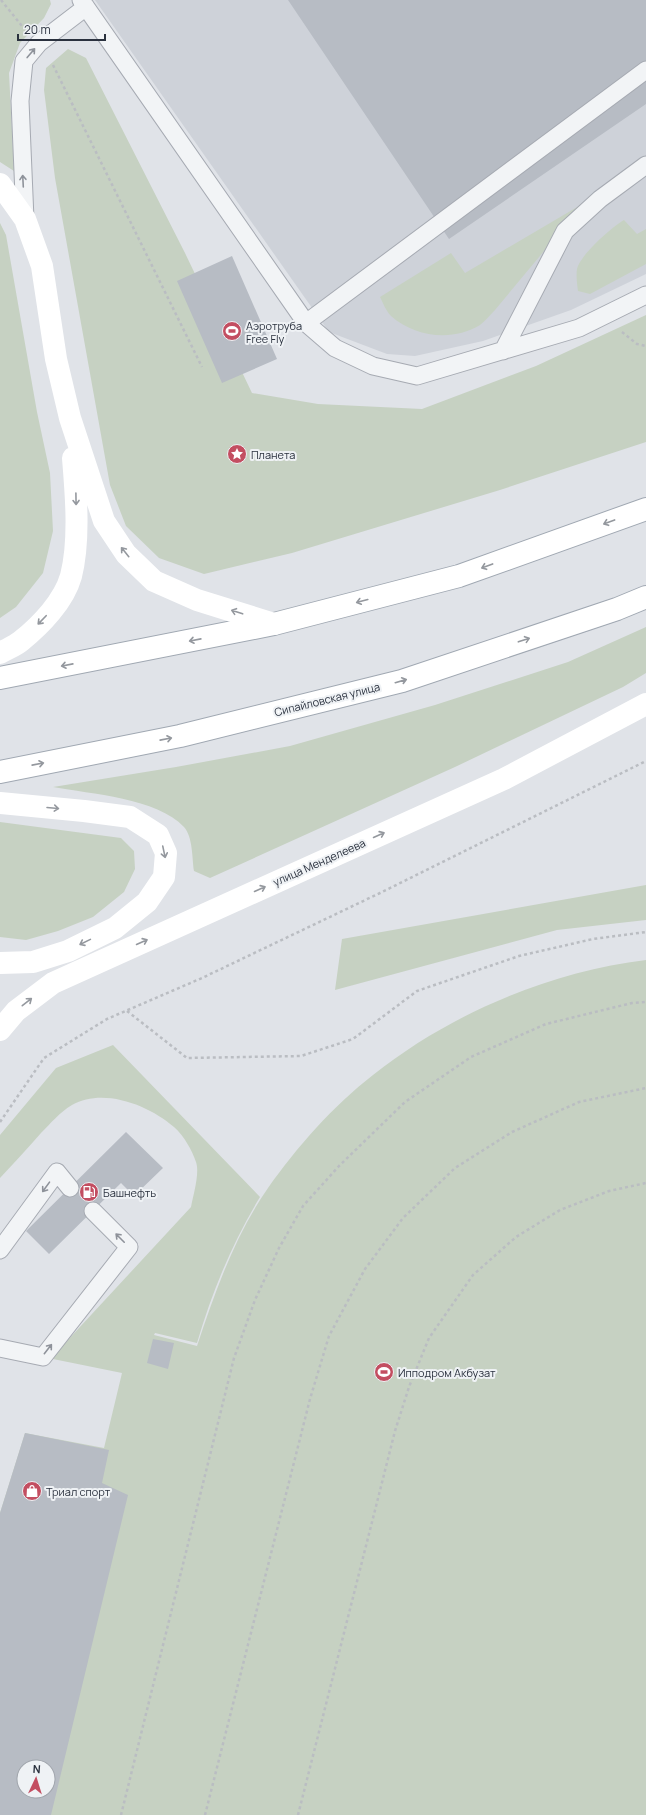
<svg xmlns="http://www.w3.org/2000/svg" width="646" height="1815" viewBox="0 0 646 1815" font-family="Manrope,sans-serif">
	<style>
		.built { fill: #ced2d9 }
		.green { fill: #c6d1c2; fill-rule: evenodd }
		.building { fill: #b7bcc4; fill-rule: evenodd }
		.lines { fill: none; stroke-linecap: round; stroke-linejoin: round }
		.service-casing { stroke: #a6aab2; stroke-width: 19 }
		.primary-casing { stroke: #a0a8b2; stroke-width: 24 }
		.path { stroke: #babdc2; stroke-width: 2.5; stroke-dasharray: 3 3; stroke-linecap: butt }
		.service { stroke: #f2f4f6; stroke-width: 17 }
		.secondary { stroke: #fff; stroke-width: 22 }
		.primary { stroke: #fff; stroke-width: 22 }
		.oneway { stroke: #8e929a }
		.oneway2 { stroke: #94989e }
		.labels { text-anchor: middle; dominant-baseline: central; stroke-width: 4; stroke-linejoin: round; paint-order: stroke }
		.poi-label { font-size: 11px; fill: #2a313e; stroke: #eff2f5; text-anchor: start }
		.street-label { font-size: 11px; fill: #2a313e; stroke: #eff2f5 }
	</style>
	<rect width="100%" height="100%" fill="#e0e3e8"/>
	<path class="built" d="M95,0H646V274L571,310L483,341L415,356L387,354L329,332Z"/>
	<path class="green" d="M0,0H50L51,4L44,18L20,43L9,73L14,171L0,162Z
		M68,49L86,58L185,253L252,393L318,404L422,409L536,366L646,315V442L500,490L292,553L204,574L159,558L126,526L110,485L55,178L44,90L46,68Z
		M584,203L495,310C490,315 485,321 480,325C452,342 415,337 391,316C386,311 383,303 380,297L451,253L465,273Z
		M624,220L637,234L646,229V264L590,294L578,291C577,283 576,276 577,269C580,255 612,227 624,220Z
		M0,223L6,235L37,412L50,473L53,531L43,573L16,607L0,618Z
		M646,627V673L623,687L455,767L210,878L194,871C192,858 193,837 184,827C157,798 91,794 53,787L176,767L290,746L435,705L568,662Z
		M0,822L121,838L134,851L135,869L124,892L93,917L58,931L26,940L0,937Z
		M646,885V920L557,930L335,990L342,939Z
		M646,960V1815H0V1513L25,1433L104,1448L122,1373L53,1359L54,1355L191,1207C193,1196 200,1173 196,1162C192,1150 184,1136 174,1127C149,1105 103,1087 72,1105C60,1112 51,1123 41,1133C28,1148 14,1163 0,1178V1135L56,1068L113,1045L260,1197C232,1243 212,1292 197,1343L155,1333L154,1335L197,1346C215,1292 235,1235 268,1188C297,1147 333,1106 373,1075C450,1014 548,972 646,960ZM24,1767H48V1791H24Z"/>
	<path class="building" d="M288,0H646V104L449,239Z
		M232,256L277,359L222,383L177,281Z
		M126,1132L163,1168L134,1196L121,1183L49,1254L26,1231Z
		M153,1339L174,1343L168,1369L147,1363Z
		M25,1433L109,1450L102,1483L128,1495L51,1815H0V1513ZM24,1767H48V1791H24Z"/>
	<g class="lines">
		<defs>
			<path id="service" d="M81,0L306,323L335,348L373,366L417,376L579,328L646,295
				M25,219L20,101L24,61L39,43L86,7
				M306,323L646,70
				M503,351L565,231L600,199L646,165
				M0,1250L57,1172L70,1188
				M0,1348L43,1357L129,1247L93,1211"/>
			<path id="primary" d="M0,678L274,624L459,576L646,509
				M0,772L180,736L402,681L617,609L646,597"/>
		</defs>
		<use href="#service" class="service-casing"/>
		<use href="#primary" class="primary-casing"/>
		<path class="path" d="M1,0L22,26
			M53,65L202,367
			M622,332L637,344L646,346
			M127,1011L187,1058L301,1056L353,1039L417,991L519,956L593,939L646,932
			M0,1122L44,1058L107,1019L202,978L380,893L646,761
			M121,1815L234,1358L255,1300L279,1248L303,1206L339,1166L405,1102L471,1057L546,1024L632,1003L646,1002
			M205,1815L310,1399L329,1336L365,1269L403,1218L455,1168L512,1132L579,1102L646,1088
			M298,1815L395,1431L409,1387L429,1338L473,1275L516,1237L560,1210L609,1191L646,1183"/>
		<use href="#service" class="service"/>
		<path class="secondary" d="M0,184L25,219L42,266L56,359L70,418L104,521L126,554L154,581L197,600L274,624
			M0,653C7,649 15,646 21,641C41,625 64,601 71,576C80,541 76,494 73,458
			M0,803L84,811L130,817L158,835L166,853L164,877L147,902L115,928L68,951L33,962L0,963
			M0,1030L16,1011L53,983L504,779L646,704"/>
		<use href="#primary" class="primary"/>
	</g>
	<defs><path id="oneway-shaft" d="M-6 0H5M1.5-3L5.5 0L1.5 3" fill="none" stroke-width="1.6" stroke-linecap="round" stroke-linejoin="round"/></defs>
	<g class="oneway">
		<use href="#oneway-shaft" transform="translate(31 53) rotate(-50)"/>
		<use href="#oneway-shaft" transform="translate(23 181) rotate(-93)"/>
		<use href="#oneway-shaft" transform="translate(46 1187) rotate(126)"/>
		<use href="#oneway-shaft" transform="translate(120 1238) rotate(-135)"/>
		<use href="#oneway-shaft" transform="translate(48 1349) rotate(-52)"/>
	</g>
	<g class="oneway2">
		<use href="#oneway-shaft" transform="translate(76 499) rotate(89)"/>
		<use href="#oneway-shaft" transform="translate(609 522) rotate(160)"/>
		<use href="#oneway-shaft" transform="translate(125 552) rotate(-129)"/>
		<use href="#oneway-shaft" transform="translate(487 566) rotate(160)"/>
		<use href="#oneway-shaft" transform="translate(362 601) rotate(165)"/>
		<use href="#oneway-shaft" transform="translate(237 612) rotate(-162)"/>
		<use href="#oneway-shaft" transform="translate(42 620) rotate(134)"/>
		<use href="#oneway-shaft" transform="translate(195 640) rotate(169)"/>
		<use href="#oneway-shaft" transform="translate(524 640) rotate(-18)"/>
		<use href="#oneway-shaft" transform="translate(67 665) rotate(169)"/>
		<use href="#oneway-shaft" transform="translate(401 681) rotate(-16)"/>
		<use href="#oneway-shaft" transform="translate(166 739) rotate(-11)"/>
		<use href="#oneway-shaft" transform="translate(38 764) rotate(-11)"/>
		<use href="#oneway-shaft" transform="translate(53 808) rotate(5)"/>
		<use href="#oneway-shaft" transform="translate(379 835) rotate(-24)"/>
		<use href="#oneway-shaft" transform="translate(164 852) rotate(78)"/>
		<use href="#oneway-shaft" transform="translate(260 889) rotate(-24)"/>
		<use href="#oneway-shaft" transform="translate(85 942) rotate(154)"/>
		<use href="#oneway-shaft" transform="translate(142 942) rotate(-24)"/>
		<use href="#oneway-shaft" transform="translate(27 1002) rotate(-38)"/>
	</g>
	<defs>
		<symbol id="stadium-disc" viewBox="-11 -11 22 22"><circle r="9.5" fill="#c34e61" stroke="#eff2f5"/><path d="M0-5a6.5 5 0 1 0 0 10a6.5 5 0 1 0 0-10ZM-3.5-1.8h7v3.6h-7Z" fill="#fff"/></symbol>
		<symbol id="sight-disc" viewBox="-11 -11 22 22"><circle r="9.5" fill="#c34e61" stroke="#eff2f5"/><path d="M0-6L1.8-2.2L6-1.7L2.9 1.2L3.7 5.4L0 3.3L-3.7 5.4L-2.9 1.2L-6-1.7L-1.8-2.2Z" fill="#fff"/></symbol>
		<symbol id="fuel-disc" viewBox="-11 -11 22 22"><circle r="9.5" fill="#c34e61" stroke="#eff2f5"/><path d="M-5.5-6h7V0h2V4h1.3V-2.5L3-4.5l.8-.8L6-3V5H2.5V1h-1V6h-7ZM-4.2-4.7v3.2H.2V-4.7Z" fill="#fff"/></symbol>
		<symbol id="shop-disc" viewBox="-11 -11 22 22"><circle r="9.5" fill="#c34e61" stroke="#eff2f5"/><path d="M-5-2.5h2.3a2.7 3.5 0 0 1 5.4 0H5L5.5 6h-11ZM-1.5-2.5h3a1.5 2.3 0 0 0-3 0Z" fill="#fff"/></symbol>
	</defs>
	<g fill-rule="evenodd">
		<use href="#stadium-disc" x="221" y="320" width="22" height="22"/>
		<use href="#sight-disc" x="226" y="443" width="22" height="22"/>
		<use href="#fuel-disc" x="78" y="1181" width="22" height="22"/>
		<use href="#stadium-disc" x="373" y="1361" width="22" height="22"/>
		<use href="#shop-disc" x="21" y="1480" width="22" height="22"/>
	</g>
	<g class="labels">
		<g class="poi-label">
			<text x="246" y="325">Аэротруба<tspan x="246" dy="13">Free Fly</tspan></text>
			<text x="251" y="454">Планета</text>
			<text x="103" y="1192">Башнефть</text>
			<text x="398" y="1372">Ипподром Акбузат</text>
			<text x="46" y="1491">Триал спорт</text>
		</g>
		<g class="street-label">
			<text transform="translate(327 699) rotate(-14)">Сипайловская улица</text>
			<text transform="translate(319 862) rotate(-24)">улица Менделеева</text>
		</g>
	</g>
	<g transform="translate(36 1779) rotate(4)"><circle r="19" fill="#eff2f5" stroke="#a0a5ac"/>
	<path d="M0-3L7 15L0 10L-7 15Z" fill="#c34e61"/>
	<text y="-6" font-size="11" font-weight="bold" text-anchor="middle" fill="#2a313e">N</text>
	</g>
	<path d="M18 34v6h87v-6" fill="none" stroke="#2a313e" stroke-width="2"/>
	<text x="24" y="34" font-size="12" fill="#2a313e" stroke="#eff2f5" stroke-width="3" paint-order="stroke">20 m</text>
</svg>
